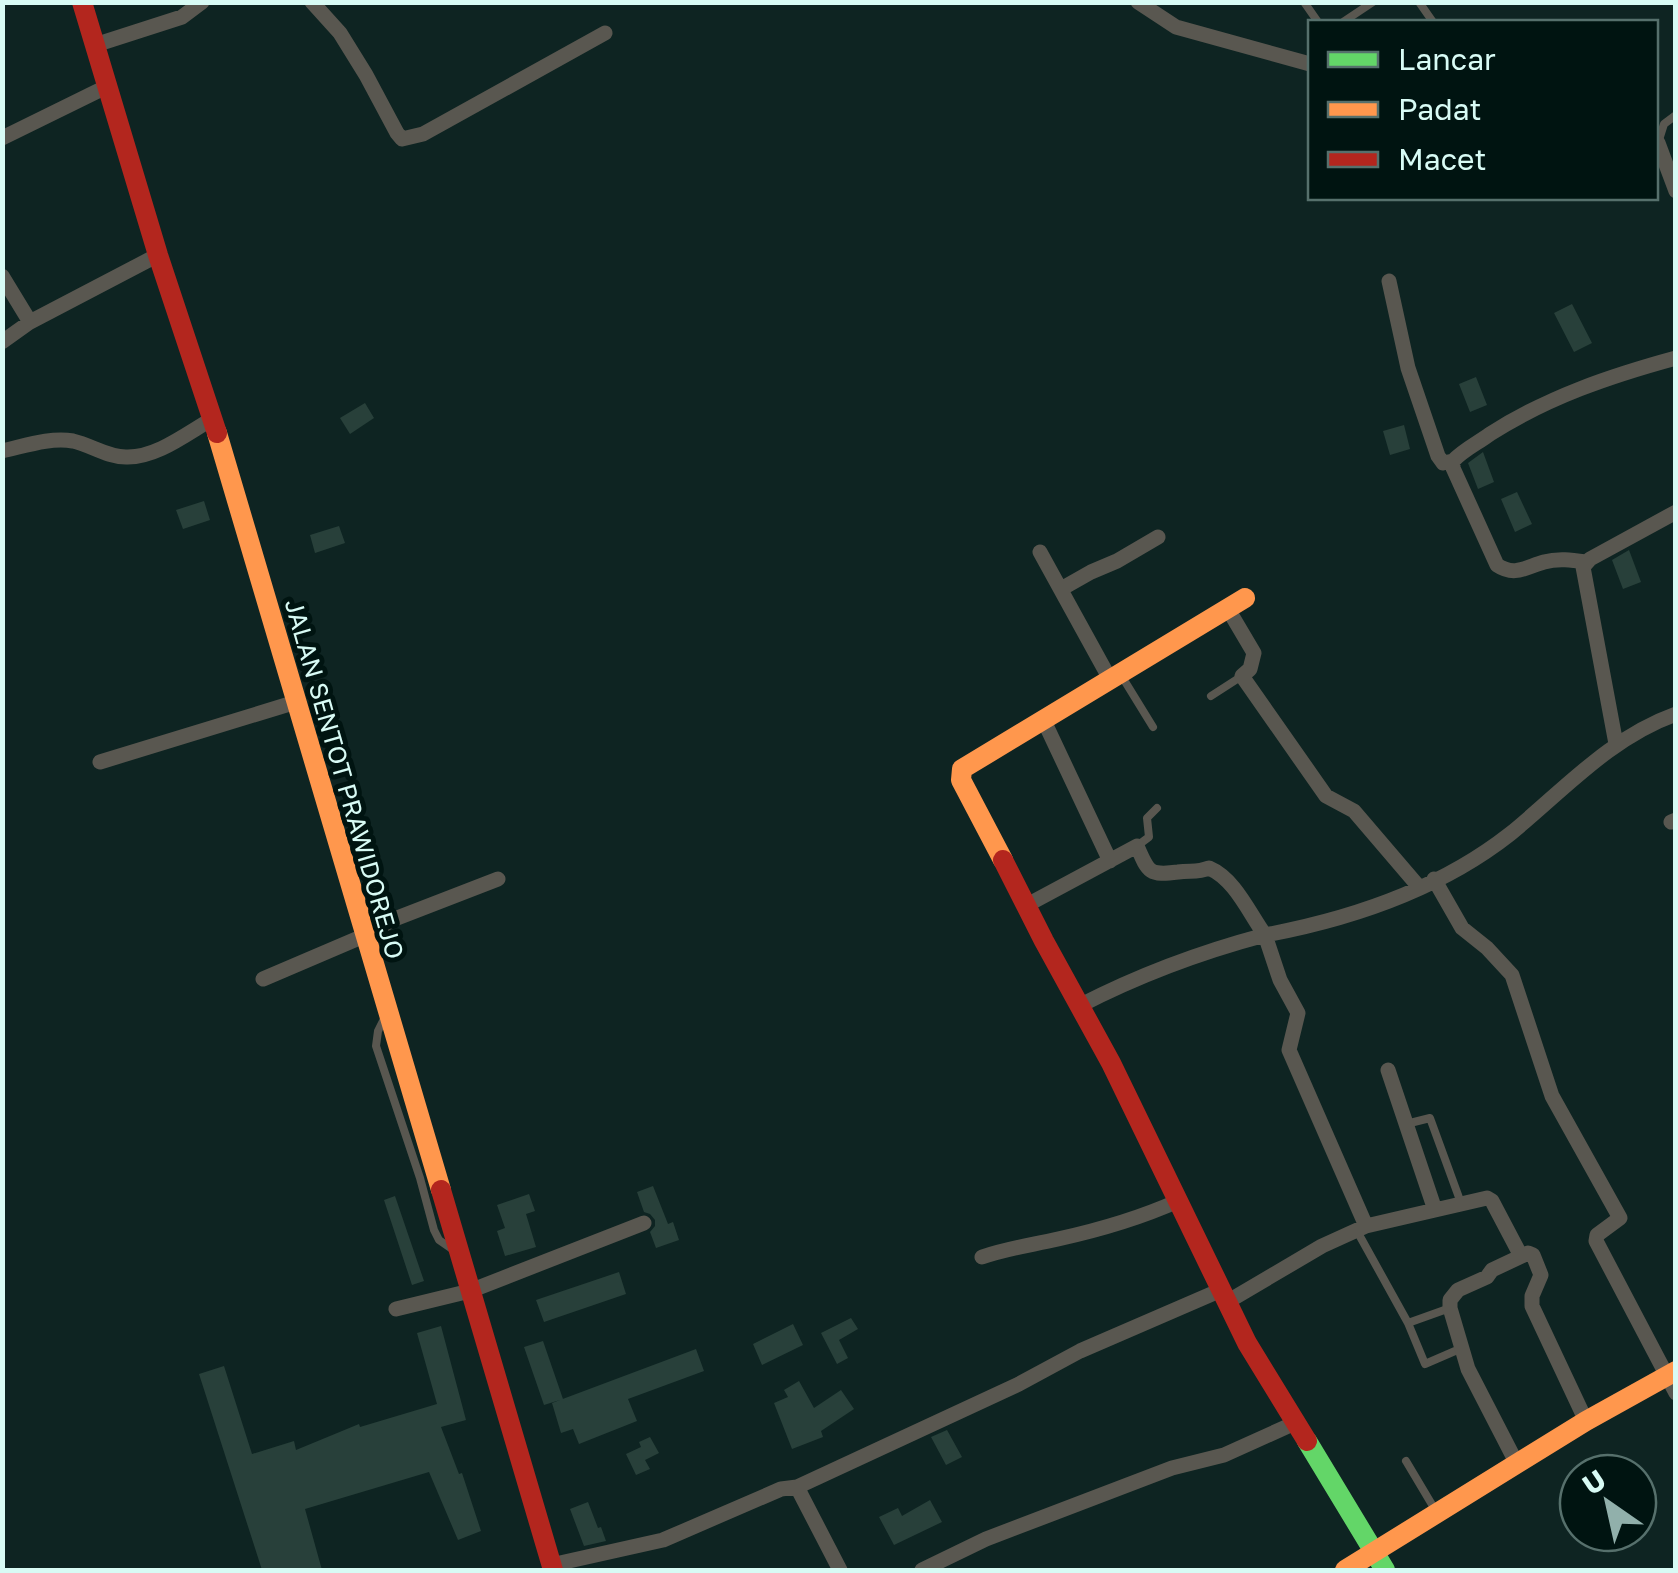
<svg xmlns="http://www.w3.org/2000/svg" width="1678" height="1573" viewBox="0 0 1678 1573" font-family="'Golos Text',sans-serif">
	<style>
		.building { fill: #28403a }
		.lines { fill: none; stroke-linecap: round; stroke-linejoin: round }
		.lane { stroke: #595750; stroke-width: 8 }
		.street { stroke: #595750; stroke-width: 15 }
		.fast { stroke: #63d668; stroke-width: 20 }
		.slow { stroke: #ff974d; stroke-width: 20 }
		.jam { stroke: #b3261e; stroke-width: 20 }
		.labels { text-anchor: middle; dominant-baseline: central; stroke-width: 10; stroke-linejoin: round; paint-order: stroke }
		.street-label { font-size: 25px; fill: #d8fbf5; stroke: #001411 }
	</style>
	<rect width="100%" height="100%" fill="#0e2422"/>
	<path class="building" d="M1572,304L1592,343L1574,352L1554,313Z
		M1476,377L1487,405L1470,412L1459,384Z
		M365,403L374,418L350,434L340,418Z
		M1404,425L1410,449L1390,455L1383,431Z
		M1483,452L1494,482L1478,489L1468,463Z
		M1517,492L1532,524L1515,532L1501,499Z
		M204,501L210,520L183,529L176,510Z
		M339,526L345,543L315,553L310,535Z
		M1629,550L1641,582L1623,589L1612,560Z
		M653,1186L668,1224L673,1222L679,1240L656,1248L650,1232L655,1226V1220L650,1214L644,1212L637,1192Z
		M529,1194L535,1211L526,1214L536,1247L505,1256L497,1231L505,1228L497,1205Z
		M395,1196L424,1281L412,1285L384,1200Z
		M619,1272L626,1294L544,1322L536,1300Z
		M851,1318L858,1329L839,1340L848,1358L837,1364L821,1333Z
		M793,1324L803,1345L762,1365L753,1344Z
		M441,1326L466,1420L441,1427L459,1474L462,1473L481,1531L458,1540L429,1472L305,1509L322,1570H262L199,1374L224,1366L252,1454L294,1441L296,1450L359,1424L360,1427L437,1404L417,1333Z
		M543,1341L563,1399L544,1405L524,1347Z
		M696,1349L704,1371L628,1399L637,1421L579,1444L573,1429L561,1433L552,1403Z
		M799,1381L814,1408L841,1390L854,1409L821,1431L823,1437L792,1449L774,1403L788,1397L784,1390Z
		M947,1430L962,1457L946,1465L931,1437Z
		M650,1437L659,1453L645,1460L650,1469L636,1475L626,1454L641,1447L639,1442Z
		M930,1500L942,1522L894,1545L879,1517L898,1508L902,1516Z
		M588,1502L598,1528L601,1527L606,1541L584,1546L570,1509Z"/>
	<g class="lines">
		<path class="lane" d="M1304,2L1318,22
			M1419,2L1433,22
			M1343,22L1373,2
			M1658,143L1664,124L1676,115
			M1121,675L1153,727
			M1211,696L1242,676
			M1137,846L1149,837L1147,818L1157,808
			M385,1017L378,1031L376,1046L420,1178L434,1230L439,1240L452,1249
			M1406,1124L1430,1118L1461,1203
			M1357,1231L1408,1323
			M1450,1308L1408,1323L1425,1364L1462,1348
			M1406,1461L1437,1513"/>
		<path class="street" d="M312,2L340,33L366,75L397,133L402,139L423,134L605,33
			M1138,2L1176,27L1310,64
			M95,45L182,17L202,2
			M2,138L108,86
			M1656,143H1658L1676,191
			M2,276L30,322L158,255
			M1389,281L1408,368L1438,456L1443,463L1453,461
			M2,342L30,322
			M2,451C25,446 50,437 73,441C91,445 107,457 126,457C156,458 186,434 212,419
			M1040,552L1111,681
			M1586,562C1572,560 1558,558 1544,562C1526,567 1515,577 1497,565L1453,468V461C1463,450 1478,443 1490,434C1548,397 1610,376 1676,358
			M1061,589L1091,572L1117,561L1158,537
			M1228,609L1254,653L1250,669L1242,676L1326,796L1354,811L1419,887
			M1044,721L1110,861
			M1616,744L1583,567L1590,559L1676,512
			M100,762L296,702
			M1671,822L1676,820
			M1434,879L1462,928L1487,948L1512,975L1552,1096L1620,1218L1597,1235L1596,1241L1676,1393
			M1027,905L1137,846C1148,872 1149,876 1178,872C1190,870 1197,873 1209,868C1235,879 1249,913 1265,935C1351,919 1440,889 1510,834C1563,791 1609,738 1676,714
			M263,979L366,935L392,920L498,879
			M1079,1006C1139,975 1201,952 1265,935L1280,980L1298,1013L1289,1050L1366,1226
			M1435,1210L1487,1198L1492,1201L1521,1256
			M982,1257C1008,1248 1032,1245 1058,1239C1099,1230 1140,1218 1178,1201
			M1227,1302L1322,1246L1366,1226L1435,1210L1388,1070
			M396,1309L470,1291L644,1223
			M1517,1464L1468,1369L1450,1308V1300L1458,1290L1487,1277L1492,1270L1528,1253L1533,1255L1541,1275L1532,1296V1306L1586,1421
			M797,1487L1019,1384L1080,1351L1221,1290
			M551,1565L663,1540L781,1489L797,1487L840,1570
			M922,1570L986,1539L1172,1468L1224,1455L1295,1423"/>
		<path class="fast" d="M1307,1441L1385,1570"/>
		<path class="slow" d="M217,433L441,1190
			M1003,860L961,780L962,769L1245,598
			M1345,1570L1586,1421L1676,1371"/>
		<path class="jam" d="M82,2L158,255L217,433
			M1003,860L1044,941L1111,1063L1247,1343L1307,1441
			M441,1190L553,1570"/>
	</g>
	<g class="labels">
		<g class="street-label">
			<text transform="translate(345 779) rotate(74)">JALAN SENTOT PRAWIDOREJO</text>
		</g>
	</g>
	<rect width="1678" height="1573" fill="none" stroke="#d8fbf5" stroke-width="10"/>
	<rect x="1308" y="20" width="350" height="180" fill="#001411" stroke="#56706c" stroke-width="2.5"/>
	<rect x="1328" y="52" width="50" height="15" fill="#63d668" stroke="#56706c" stroke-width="2.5"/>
	<text x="1398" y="70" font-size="30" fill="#d8fbf5">Lancar</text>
	<rect x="1328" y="102" width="50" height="15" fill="#ff974d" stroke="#56706c" stroke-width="2.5"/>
	<text x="1398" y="120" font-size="30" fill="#d8fbf5">Padat</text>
	<rect x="1328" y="152" width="50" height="15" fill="#b3261e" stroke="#56706c" stroke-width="2.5"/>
	<text x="1398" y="170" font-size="30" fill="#d8fbf5">Macet</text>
	<g transform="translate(1608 1503) rotate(326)"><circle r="48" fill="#001411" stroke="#56706c" stroke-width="2.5"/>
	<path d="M0-8L18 38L0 25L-18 38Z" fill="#91b0ab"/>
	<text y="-15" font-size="28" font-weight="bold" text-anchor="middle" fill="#d8fbf5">U</text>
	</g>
</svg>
